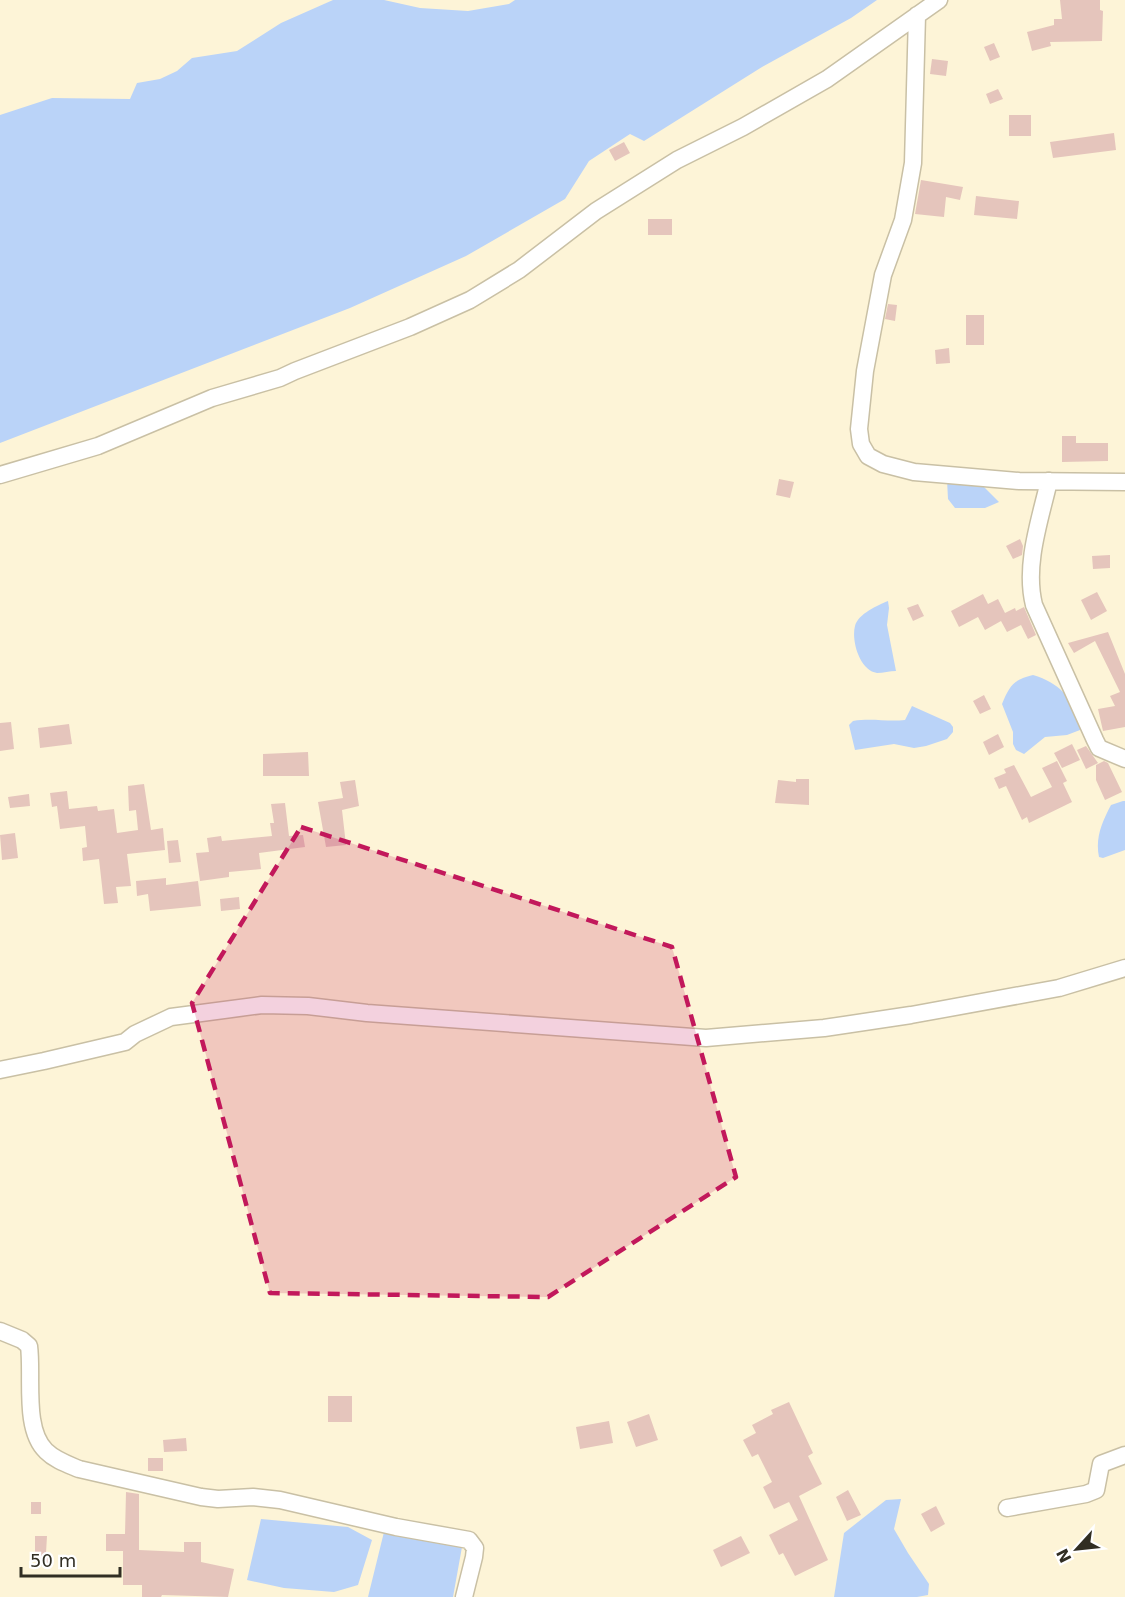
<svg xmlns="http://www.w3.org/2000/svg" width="1125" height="1597" viewBox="0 0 1125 1597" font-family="'DejaVu Sans',sans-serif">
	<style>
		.water { fill: #bad3f8 }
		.building { fill: #e5c5bc }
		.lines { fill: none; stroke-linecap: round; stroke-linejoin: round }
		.minor-casing { stroke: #c9c0a5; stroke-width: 19 }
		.minor { stroke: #fff; stroke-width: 16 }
		.marked { fill: #c2185b; fill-opacity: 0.2; stroke: #c2185b; stroke-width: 4.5; stroke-dasharray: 12 8; stroke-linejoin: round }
	</style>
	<rect width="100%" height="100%" fill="#fdf4d7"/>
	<path class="water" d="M333,0H384L420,8L468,11L509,4L515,0H877L851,18L762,67L644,141L630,134L589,161L565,199L466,256L350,308L0,443V115L52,98L130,99L137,83L160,79L177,71L192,58L237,51L281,23Z
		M947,480L980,483L999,502L985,508H955L948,499Z
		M888,601L889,608L887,625L896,671C890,671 883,673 877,673C860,671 851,641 855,626C858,614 878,605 888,601Z
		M1033,675C1060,683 1070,697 1082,721L1080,730L1067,735L1045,737L1024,754L1016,750L1013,744V732L1002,704C1010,685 1013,680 1033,675Z
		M912,706L950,723L953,727V732L947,739L926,746L914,748L894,744L855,750L849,725L853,721C872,718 887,722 905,720Z
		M1123,801H1125V850L1103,858L1099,857C1095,838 1102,822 1111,805Z
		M901,1499L894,1529L908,1553L929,1584L928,1595L917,1597H834L844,1533L886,1500Z
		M261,1519L348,1527L372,1540L358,1585L334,1592L284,1588L247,1580Z
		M384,1532L462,1547L453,1597H368Z"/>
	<path class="building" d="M1060,0H1100V10L1103,11L1102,41L1050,42L1051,46L1032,51L1027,32L1054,25V19H1062Z
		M994,43L1000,57L990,61L984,47Z
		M932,59L948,61L946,76L930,74Z
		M998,89L1003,99L990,104L986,94Z
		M1009,115H1031V136H1009Z
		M1114,133L1116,150L1053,158L1050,142Z
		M624,142L630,153L615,161L609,150Z
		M921,180L963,187L960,200L946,197L944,217L915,214Z
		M976,196L1019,201L1017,219L974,215Z
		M648,219H672V235H648Z
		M888,304L897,305L895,321L885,319Z
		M966,315H984V345H966Z
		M949,348L950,363L936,364L935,350Z
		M1062,436H1076V443H1108V461L1062,462Z
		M779,479L794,482L790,498L776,495Z
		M1020,539L1023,546L1022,555L1013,559L1006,546Z
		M1110,555V568L1093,569L1092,556Z
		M1097,592L1107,611L1091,620L1081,600Z
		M983,594L988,604L998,599L1005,613L1015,608L1016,611L1024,607L1036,635L1028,639L1021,625L1007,632L1001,621L985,630L978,617L959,627L951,611Z
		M918,604L924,616L913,621L907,608Z
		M1108,632L1125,674V727L1103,731L1098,709L1115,706L1110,696L1120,692L1095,641L1074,653L1068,643Z
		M984,695L991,709L980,714L973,701Z
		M11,722L14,749L0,751V723Z
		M69,724L72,744L40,748L38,728Z
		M998,734L1004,747L989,755L983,742Z
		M1072,744L1080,760L1062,768L1054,753Z
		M1086,746L1098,763L1086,769L1077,750Z
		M308,752L309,776H263V754Z
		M1057,761L1067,781L1063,783L1072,802L1029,823L1027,817L1022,820L1006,786L999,789L994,778L1006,773L1004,769L1014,765L1031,797L1052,787L1042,768Z
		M1104,761L1108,763L1122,792L1105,800L1096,780V765Z
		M796,779H809V805L775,803L778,780L796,782Z
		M355,780L359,806L342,810L346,845L326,847L318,802L343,798L340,782Z
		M144,784L151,830L163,828L165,850L127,854L131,886L116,887L118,903L104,904L99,859L83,861L82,848L87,847L85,826L60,829L57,806L52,807L50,793L67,791L69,809L97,806L98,811L114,809L117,833L138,830L136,810L129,811L128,786Z
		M29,794L30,806L10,808L8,797Z
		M285,803L289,836L303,835L305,847L259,853L261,869L229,872V877L200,881L196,853L209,852L207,838L221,836L222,841L272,836L270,823H274L271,804Z
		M15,833L18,858L2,860L0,835Z
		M178,840L181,862L169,863L167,841Z
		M166,878V885L198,881L201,906L150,911L148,894L137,896L136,881Z
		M239,897L240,909L221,911L220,899Z
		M328,1396H352V1422H328Z
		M789,1402L813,1453L808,1456L822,1484L799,1496L828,1560L795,1576L783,1553L779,1555L769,1535L798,1520L789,1502L774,1509L763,1487L772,1482L758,1454L752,1457L743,1440L756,1433L752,1425L773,1414L771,1410Z
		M649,1414L658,1440L636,1447L627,1422Z
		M609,1421L613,1443L580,1449L576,1427Z
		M186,1438L187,1451L164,1452L163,1440Z
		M148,1458H163V1471H148Z
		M848,1490L861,1515L847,1521L836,1497Z
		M126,1492L139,1494V1550L184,1552V1542H201V1562L234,1569L228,1597L162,1595L161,1597H142V1585H123V1551H106V1534H125Z
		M31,1502H41V1514H31Z
		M936,1506L945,1524L931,1532L921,1514Z
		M35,1536H47L46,1553H35Z
		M741,1536L750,1553L721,1567L713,1550Z
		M39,1553H51V1566H39Z"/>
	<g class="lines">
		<defs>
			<path id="minor" d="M917,15L913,163L903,220L883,275L865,371L859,429L861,444L868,456L883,464L914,472L1019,481L1125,482
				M0,475L98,446L212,398L280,378L295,371L410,327L470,300L519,270L596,211L677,160L743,127L827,79L939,0
				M1049,481C1040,520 1024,565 1034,605L1095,740L1099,748L1125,759
				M0,1070L44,1061L125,1042L135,1034L171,1017L262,1005L308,1006L367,1013L706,1038L824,1028L911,1015L1059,988L1125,968
				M0,1331L22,1340L29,1346C33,1376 23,1429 46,1451C55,1460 67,1464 79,1469L201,1497L218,1499L253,1497L280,1500L396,1527L469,1540L475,1548L474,1557L464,1597
				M1007,1508L1086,1494L1096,1490L1101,1464L1125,1455"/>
		</defs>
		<use href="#minor" class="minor-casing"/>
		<use href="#minor" class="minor"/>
	</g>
	<path class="marked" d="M301,827L672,947L736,1177L548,1297L270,1293L192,1003Z"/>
	<g transform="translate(1077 1549) rotate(243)" stroke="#ffffff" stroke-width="4.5" paint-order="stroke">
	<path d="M0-4.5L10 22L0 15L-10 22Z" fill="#312e23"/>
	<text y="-9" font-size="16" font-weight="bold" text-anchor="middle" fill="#312e23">N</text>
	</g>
	<path d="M21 1567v9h99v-9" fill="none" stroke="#312e23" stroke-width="3"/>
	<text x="30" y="1567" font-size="18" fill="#312e23" stroke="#ffffff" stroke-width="4.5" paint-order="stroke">50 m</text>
</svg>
